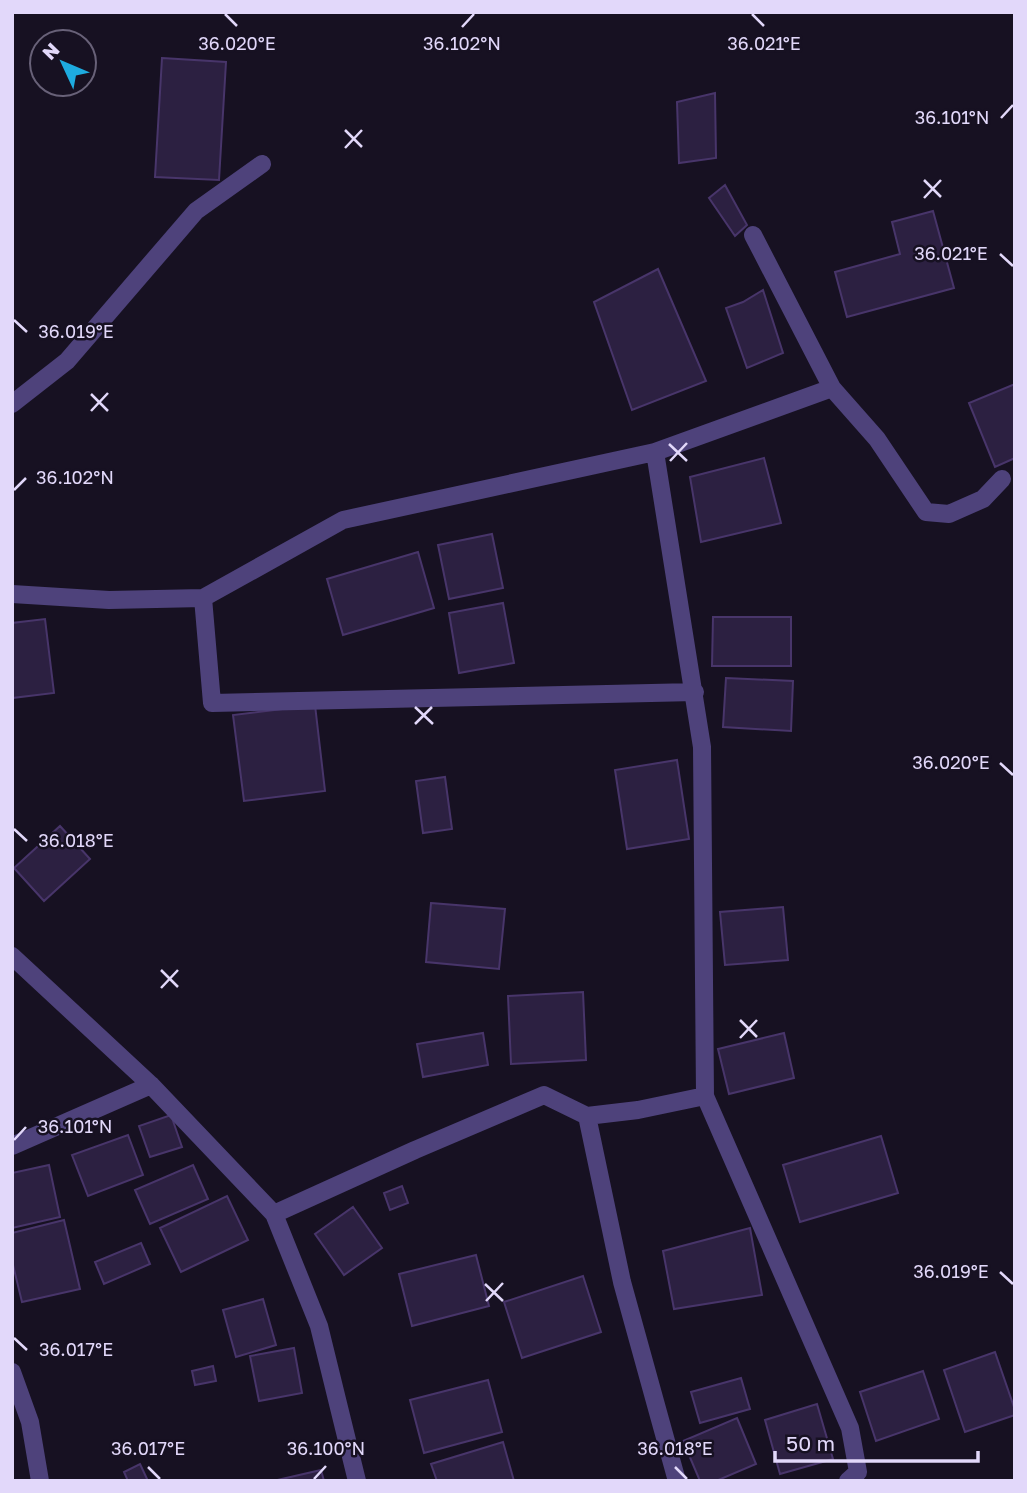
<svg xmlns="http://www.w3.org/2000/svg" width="1027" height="1493" viewBox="0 0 1027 1493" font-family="'Golos Text',sans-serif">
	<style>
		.building { fill: #2c2041; stroke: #48356a; stroke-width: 2 }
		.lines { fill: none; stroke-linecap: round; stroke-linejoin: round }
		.minor { stroke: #4e427b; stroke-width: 18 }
		.ticks { fill: none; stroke: #e2d8fa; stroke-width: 2.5 }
		.ticks-label { font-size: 18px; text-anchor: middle; fill: #e2d8fa; stroke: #171122; stroke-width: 5; stroke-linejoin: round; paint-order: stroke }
	</style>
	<rect width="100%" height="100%" fill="#171122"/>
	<path class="building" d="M162,58L226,62L219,180L155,177Z
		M715,93L716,158L679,163L677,102Z
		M725,185L747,225L735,236L709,198Z
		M933,211L954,288L847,317L835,272L900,254L892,222Z
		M658,269L706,381L632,410L594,302Z
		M763,290L783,353L747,368L726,308L743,302Z
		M1015,384V458L995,467L969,403Z
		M764,458L781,523L701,542L690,477Z
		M492,534L503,588L449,599L438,545Z
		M418,552L434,608L343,635L327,579Z
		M503,603L514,663L459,673L449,613Z
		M713,617H791V666H712Z
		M45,619L54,693L12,698V623Z
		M726,678L793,681L791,731L723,727Z
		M315,705L325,791L244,801L233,715Z
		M677,760L689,839L627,849L615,770Z
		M445,777L452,829L423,833L416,781Z
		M60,826L90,859L44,901L14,868Z
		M431,903L505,909L499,969L426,962Z
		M783,907L788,960L725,965L720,912Z
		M583,992L586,1060L511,1064L508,996Z
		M483,1033L488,1065L423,1077L417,1044Z
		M784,1033L794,1078L729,1094L718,1049Z
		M171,1115L182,1147L150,1157L139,1126Z
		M128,1135L143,1175L88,1196L72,1155Z
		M881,1136L898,1193L800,1222L783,1165Z
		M49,1165L60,1217L12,1228V1173Z
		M193,1165L208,1199L150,1224L135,1190Z
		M402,1186L408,1203L390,1210L384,1193Z
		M227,1196L248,1240L181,1272L160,1228Z
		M353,1207L382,1248L344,1275L315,1234Z
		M64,1220L80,1289L22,1302L12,1261V1233Z
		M750,1228L762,1295L674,1309L663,1251Z
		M141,1243L150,1264L104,1284L95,1262Z
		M476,1255L489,1306L412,1326L399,1274Z
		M583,1276L601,1332L522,1358L504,1302Z
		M263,1299L276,1345L236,1357L223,1310Z
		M294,1348L302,1393L259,1401L250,1356Z
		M995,1352L1015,1410V1415L965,1432L944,1370Z
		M213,1366L216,1381L195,1385L192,1371Z
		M923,1371L939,1419L876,1441L860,1392Z
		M741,1378L750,1409L700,1423L691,1392Z
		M488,1380L502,1432L424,1453L410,1400Z
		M817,1404L833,1459L780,1474L765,1420Z
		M737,1418L756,1464L716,1481H700L683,1441Z
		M503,1442L514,1481H437L431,1464Z
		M140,1464L148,1481H128L124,1472Z
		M321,1470L324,1481H273Z"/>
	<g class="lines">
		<path class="minor" d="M753,235L832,388
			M12,404L67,361L196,211L262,164
			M655,452L702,747L705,1096L850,1428L858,1472L848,1481
			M12,594L109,600L203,598L343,520L655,452L832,388L877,439L926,512L949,514L983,499L1002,479
			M203,598L212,703L695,692
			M12,956L151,1085L274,1214L319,1326L357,1481
			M587,1116L622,1282L677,1481
			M12,1146L151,1085
			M274,1214L415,1150L544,1095L587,1116L638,1110L705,1096
			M12,1372L30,1422L40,1481"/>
	</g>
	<path class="ticks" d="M225,14L237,26M752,14L764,26M462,27L474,14M1001,118L1013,105M345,130L362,147M345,148L362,130M924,180L941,197M924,198L941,180M1000,254L1013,266M14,320L27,332M91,394L108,411M91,411L108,393M669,444L687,461M670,461L687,443M14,490L26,478M415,707L433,724M415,724L432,707M1000,763L1013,775M14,829L27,841M161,970L178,987M161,988L178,970M740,1020L757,1037M740,1038L757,1020M14,1140L26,1127M1000,1272L1013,1284M485,1284L503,1301M486,1301L503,1283M14,1338L27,1350M148,1467L160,1479M675,1467L687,1479M314,1479L326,1466"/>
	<g class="ticks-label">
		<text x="237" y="50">36.020°E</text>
		<text x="764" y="50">36.021°E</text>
		<text x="462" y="50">36.102°N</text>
		<text x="952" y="124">36.101°N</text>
		<text x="951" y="260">36.021°E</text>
		<text x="76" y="338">36.019°E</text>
		<text x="75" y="484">36.102°N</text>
		<text x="951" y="769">36.020°E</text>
		<text x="76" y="847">36.018°E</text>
		<text x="75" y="1133">36.101°N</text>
		<text x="951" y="1278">36.019°E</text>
		<text x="76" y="1356">36.017°E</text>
		<text x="326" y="1455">36.100°N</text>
		<text x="148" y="1455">36.017°E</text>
		<text x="675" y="1455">36.018°E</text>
	</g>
	<rect width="1027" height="1493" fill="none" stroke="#e2d8fa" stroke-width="28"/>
	<g transform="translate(63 63) rotate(314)"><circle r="33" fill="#171122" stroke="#686178" stroke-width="2"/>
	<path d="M0-5L12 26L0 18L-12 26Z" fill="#1eabdf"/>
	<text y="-10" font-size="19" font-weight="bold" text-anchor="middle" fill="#e2d8fa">N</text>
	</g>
	<path d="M775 1451v10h203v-10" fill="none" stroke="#e2d8fa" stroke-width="3.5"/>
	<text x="786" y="1451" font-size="21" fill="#e2d8fa" stroke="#171122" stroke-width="5" paint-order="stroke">50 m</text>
</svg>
